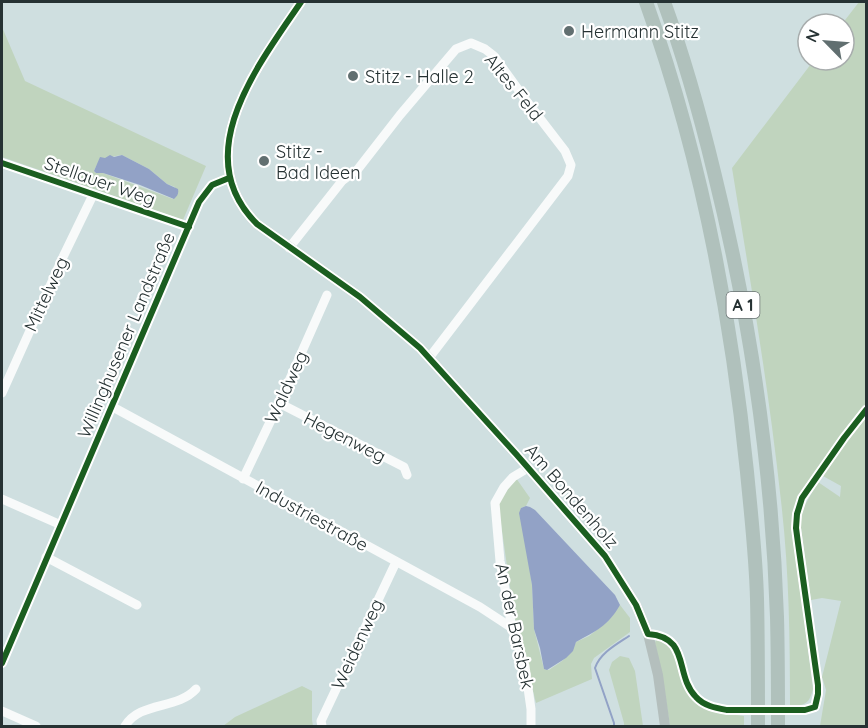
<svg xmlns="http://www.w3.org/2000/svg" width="868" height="728" viewBox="0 0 868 728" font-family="Quicksand,sans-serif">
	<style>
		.green { fill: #c0d4be; fill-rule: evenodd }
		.water { fill: #92a2c6 }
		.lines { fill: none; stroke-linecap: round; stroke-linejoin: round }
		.stream { stroke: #92a2c6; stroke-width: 2 }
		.minor { stroke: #f8fafa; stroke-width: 9 }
		.major { stroke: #b4bfbd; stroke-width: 10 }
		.highway { stroke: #b0c1bc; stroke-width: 14 }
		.cycleway-casing { stroke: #fff; stroke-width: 10 }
		.cycleway { stroke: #1b5e20; stroke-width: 6 }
		.poi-dot { fill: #616f70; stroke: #fff; stroke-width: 2 }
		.labels { text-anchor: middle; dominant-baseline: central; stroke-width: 4.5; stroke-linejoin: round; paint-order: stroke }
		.shield { fill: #fff; stroke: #677070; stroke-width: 1.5 }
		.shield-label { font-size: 16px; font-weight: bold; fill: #263233 }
		.poi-label { font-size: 18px; fill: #263233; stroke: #fff; text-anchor: start }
		.street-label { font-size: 18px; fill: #263233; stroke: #fff }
	</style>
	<rect width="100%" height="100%" fill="#cfdfe0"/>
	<path class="green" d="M859,2H866V407L795,507L792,522L813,689C809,704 806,705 790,706C790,638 789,569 781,501C769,390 750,279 732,168L814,60H844V24H842Z
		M2,27L25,81L206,166L183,220L2,157ZM122,155L149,169L167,184L175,187L173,199L103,173H96L94,171C99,157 110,157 122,155Z
		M866,414V726H820L826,690L822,677L841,601L822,598L811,600L801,528V515L805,505L818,482L840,497L841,486L823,476Z
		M516,478L530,498L526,506L521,508L532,585L534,629L544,669L549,670C562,661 570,657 576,642L589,636L608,621L620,605L630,618V632L594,658L591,664L592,679L536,703L514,615L498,503Z
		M656,639C689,644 670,691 703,707C716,714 730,714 744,716V726H670L662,674L655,643Z
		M620,656L629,658L635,671L643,726H624V723L609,670L612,662Z
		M302,686L312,691V720L313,726H223L235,717Z"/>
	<path class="water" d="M110,155L114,157L122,155L149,169L167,184L178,189C179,194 177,196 174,199L140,185L103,173H96L94,171L100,157L105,158Z
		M526,506L530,507L535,510L615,595L620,605C608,626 596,631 576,642L573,651L566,658L547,670L544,669L540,648L534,629L532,585L519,513L521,508Z"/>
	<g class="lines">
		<path class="stream" d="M614,726V723L595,668C600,653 617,644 629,636"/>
		<path class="minor" d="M2,163L189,227
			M289,248L342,181L358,169L400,115L456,49L471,43L485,49L494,56L525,99L565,151L571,165L568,176L429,358
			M2,393L63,257L93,195
			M279,403L404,467L407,475
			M111,406L480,607L512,628
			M528,468L513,477L504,487L495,503L500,561L512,628L525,666L527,681L531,709V726
			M243,479L281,399L327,295
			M2,499L61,525
			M46,557L137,605
			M648,634C691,637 674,675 696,697C704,706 716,708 727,710H805L815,707L818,694V685L798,543L796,528L797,514L802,498L844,438L866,410
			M2,663L199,202L212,185L229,178
			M2,711L36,726
			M125,726C140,701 177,710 196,689
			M322,726L321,721L396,562"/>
		<path class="major" d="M301,2C259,64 187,155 257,224L360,297L420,348L516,454L605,556L636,605L648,634L658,675L665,726"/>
		<path class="highway" d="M646,2C700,153 731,312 747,472C751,514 756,557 757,599C758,641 758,684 758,726
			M664,2C684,57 700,114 714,172C750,317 772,467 777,617C778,654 778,690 778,726"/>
		<defs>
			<path id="cycleway" d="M301,2C259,64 187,155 257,224L360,297L420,348L516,454L605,556L636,605L648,634C691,637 674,675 696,697C704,706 716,708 727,710H805L815,707L818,694V685L798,543L796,528L797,514L802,498L844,438L866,410
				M2,163L189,227
				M2,663L199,202L212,185L229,178"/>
		</defs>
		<use href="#cycleway" class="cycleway-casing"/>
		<use href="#cycleway" class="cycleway"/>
	</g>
	<g class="poi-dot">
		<circle cx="569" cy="31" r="6"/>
		<circle cx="353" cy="76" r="6"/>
		<circle cx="264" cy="161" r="6"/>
	</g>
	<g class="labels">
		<rect class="shield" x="726.5" y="292" width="33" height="26" rx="4.5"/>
		<g class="shield-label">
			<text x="743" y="305">A 1</text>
		</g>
		<g class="poi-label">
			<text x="581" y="31">Hermann Stitz</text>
			<text x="365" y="76">Stitz - Halle 2</text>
			<text x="276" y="151">Stitz -<tspan x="276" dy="21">Bad Ideen</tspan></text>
		</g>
		<g class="street-label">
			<text transform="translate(514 87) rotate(51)">Altes Feld</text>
			<text transform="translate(100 181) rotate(19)">Stellauer Weg</text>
			<text transform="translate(46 294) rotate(-65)">Mittelweg</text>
			<text transform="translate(126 335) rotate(-67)">Willinghusener Landstraße</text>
			<text transform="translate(286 387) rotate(-65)">Waldweg</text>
			<text transform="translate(345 437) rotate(27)">Hegenweg</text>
			<text transform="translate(572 496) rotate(49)">Am Bondenholz</text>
			<text transform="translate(312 516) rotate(29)">Industriestraße</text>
			<text transform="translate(515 626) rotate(78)">An der Barsbek</text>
			<text transform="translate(357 644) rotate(-65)">Weidenweg</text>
		</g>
	</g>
	<rect width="868" height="728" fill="none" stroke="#263233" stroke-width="6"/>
	<g transform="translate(826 42) rotate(295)"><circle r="28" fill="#ffffff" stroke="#a8adad" stroke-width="1.5"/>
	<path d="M0-4.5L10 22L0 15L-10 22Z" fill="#616f70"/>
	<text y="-9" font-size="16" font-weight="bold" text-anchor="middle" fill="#263233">N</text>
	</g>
</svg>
